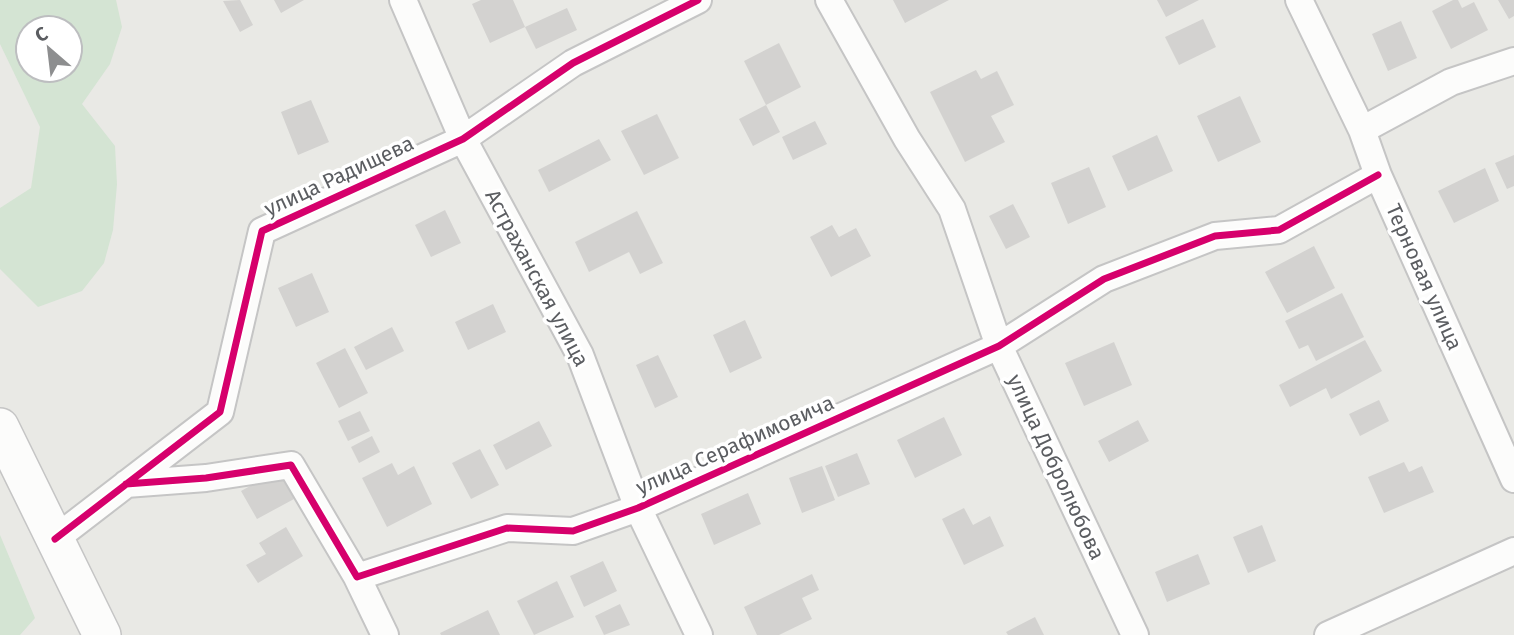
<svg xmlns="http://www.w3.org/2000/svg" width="1514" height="635" viewBox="0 0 1514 635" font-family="'Fira Sans',sans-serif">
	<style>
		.green { fill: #d4e4d3; fill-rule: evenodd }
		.building { fill: #d3d2d0 }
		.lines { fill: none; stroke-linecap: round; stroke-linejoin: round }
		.minor-casing { stroke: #c5c5c5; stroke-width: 30 }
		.secondary-casing { stroke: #c5c5c5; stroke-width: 40 }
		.minor { stroke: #fcfcfb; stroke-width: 26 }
		.secondary { stroke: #fcfcfb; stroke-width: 37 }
		.cycleway-casing { stroke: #fff; stroke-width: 11 }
		.cycleway { stroke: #d6006c; stroke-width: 7 }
		.labels { text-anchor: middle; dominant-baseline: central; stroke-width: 7; stroke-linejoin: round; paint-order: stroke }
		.street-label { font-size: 21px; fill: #5b5d61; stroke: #fff }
	</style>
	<rect width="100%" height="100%" fill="#e9e9e5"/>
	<path class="green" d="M0,0H116L122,27L110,64L82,104L115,146L117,184L113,230L104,263L82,291L38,307L0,269V208L31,188L40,127L0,44ZM70,28V70H28V28Z
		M0,535L35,618L20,635H0Z"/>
	<path class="building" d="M240,0L253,25L240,32L223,1Z
		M274,0H304L281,13Z
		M481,0H513L525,27L490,43L472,4Z
		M893,0H949L905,23Z
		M1157,0H1199L1166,17Z
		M1453,0H1458L1462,8L1474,2L1488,30L1451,49L1432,11Z
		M1498,0H1514V16L1509,19Z
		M567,8L577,30L536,49L525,27Z
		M1203,19L1216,47L1179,65L1165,37Z
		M1401,21L1417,58L1388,71L1372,34Z
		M779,43L801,87L766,105L744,61Z
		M976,70L981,79L997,71L1014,105L991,116L1005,142L965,162L930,92Z
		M1240,96L1261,142L1218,162L1197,116Z
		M311,100L329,142L298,155L281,112Z
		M766,105L780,132L753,146L739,119Z
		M657,114L679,158L644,175L621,131Z
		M815,121L827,144L793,160L782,137Z
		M1157,135L1173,171L1128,191L1112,156Z
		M599,139L611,160L549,192L538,170Z
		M1514,155V186L1507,189L1495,163Z
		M1089,167L1106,207L1068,224L1051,183Z
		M1485,168L1499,201L1454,223L1438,191Z
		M1013,204L1030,237L1006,249L989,216Z
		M445,210L461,243L431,257L415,225Z
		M637,211L663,263L640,274L629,252L589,272L575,242Z
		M832,225L839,237L856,228L871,256L831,277L810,237Z
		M1314,246L1335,288L1287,313L1265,272Z
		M312,273L329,312L296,327L278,288Z
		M1342,293L1364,337L1316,361L1308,345L1299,349L1285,321Z
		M493,304L506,332L468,350L455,322Z
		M745,320L762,358L730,373L713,335Z
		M392,327L404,351L366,370L354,347Z
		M1365,340L1382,371L1331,399L1326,388L1290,407L1279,385Z
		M1114,342L1132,385L1084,406L1065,363Z
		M345,348L368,393L339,408L316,363Z
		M658,355L678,397L655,408L636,365Z
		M1379,400L1389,421L1360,436L1349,414Z
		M360,411L370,431L348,441L338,421Z
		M944,417L962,455L915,478L897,440Z
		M1138,420L1149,441L1109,462L1098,441Z
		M539,421L552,446L506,470L493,445Z
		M372,436L380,452L359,463L351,447Z
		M480,449L499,485L471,499L452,463Z
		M857,453L870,484L838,497L825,466Z
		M1404,462L1409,472L1422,466L1434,492L1384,513L1368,477Z
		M392,463L398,475L414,466L432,504L387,527L362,478Z
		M822,466L835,500L802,513L789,478Z
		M279,470L294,499L257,519L241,491Z
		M748,493L761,524L714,545L701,514Z
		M964,508L973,525L990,516L1004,546L964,565L942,519Z
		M1262,525L1276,561L1248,573L1233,537Z
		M286,527L303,556L258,583L246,565L266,554L259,543Z
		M1198,554L1210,584L1167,602L1155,572Z
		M603,561L617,591L584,607L570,576Z
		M812,574L819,590L802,598L812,619L779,635H757L744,607Z
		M557,581L574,617L534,635L517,601Z
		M620,604L630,625L604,635L595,616Z
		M488,610L500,635H441L440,633Z
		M1035,617L1044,635H1008L1006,632Z"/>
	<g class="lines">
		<defs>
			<path id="minor" d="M403,0L463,139L580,355L638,508L699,635
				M829,0L907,139L952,209L999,346L1135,635
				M1299,0L1362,130L1378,175L1514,479
				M1362,130L1451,82L1514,61
				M126,484L206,478L291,465L357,577L507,528L573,531L638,508L999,346L1104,279L1215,236L1279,230L1378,175
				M55,539L220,412L262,231L463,139L573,63L698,0
				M357,577L385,635
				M1328,635L1514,551"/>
			<path id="secondary" d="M0,427L102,635"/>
		</defs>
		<use href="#minor" class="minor-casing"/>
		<use href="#secondary" class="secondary-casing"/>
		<use href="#minor" class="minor"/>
		<use href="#secondary" class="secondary"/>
		<defs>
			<path id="cycleway" d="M126,484L206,478L291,465L357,577L507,528L573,531L638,508L999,346L1104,279L1215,236L1279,230L1378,175
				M55,539L220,412L262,231L463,139L573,63L698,0"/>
		</defs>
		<use href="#cycleway" class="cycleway-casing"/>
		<use href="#cycleway" class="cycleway"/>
	</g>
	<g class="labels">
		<g class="street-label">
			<text transform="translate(339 176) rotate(-25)">улица Радищева</text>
			<text transform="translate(1424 277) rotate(66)">Терновая улица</text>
			<text transform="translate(537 278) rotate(62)">Астраханская улица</text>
			<text transform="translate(735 445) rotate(-24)">улица Серафимовича</text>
			<text transform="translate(1056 467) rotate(65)">улица Добролюбова</text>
		</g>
	</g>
	<g transform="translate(49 49) rotate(332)"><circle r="33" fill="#ffffff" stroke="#bdbec0" stroke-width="2"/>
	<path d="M0-5L12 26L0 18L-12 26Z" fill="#8d8e8f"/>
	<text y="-10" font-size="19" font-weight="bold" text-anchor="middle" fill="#5b5d61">С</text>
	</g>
</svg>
